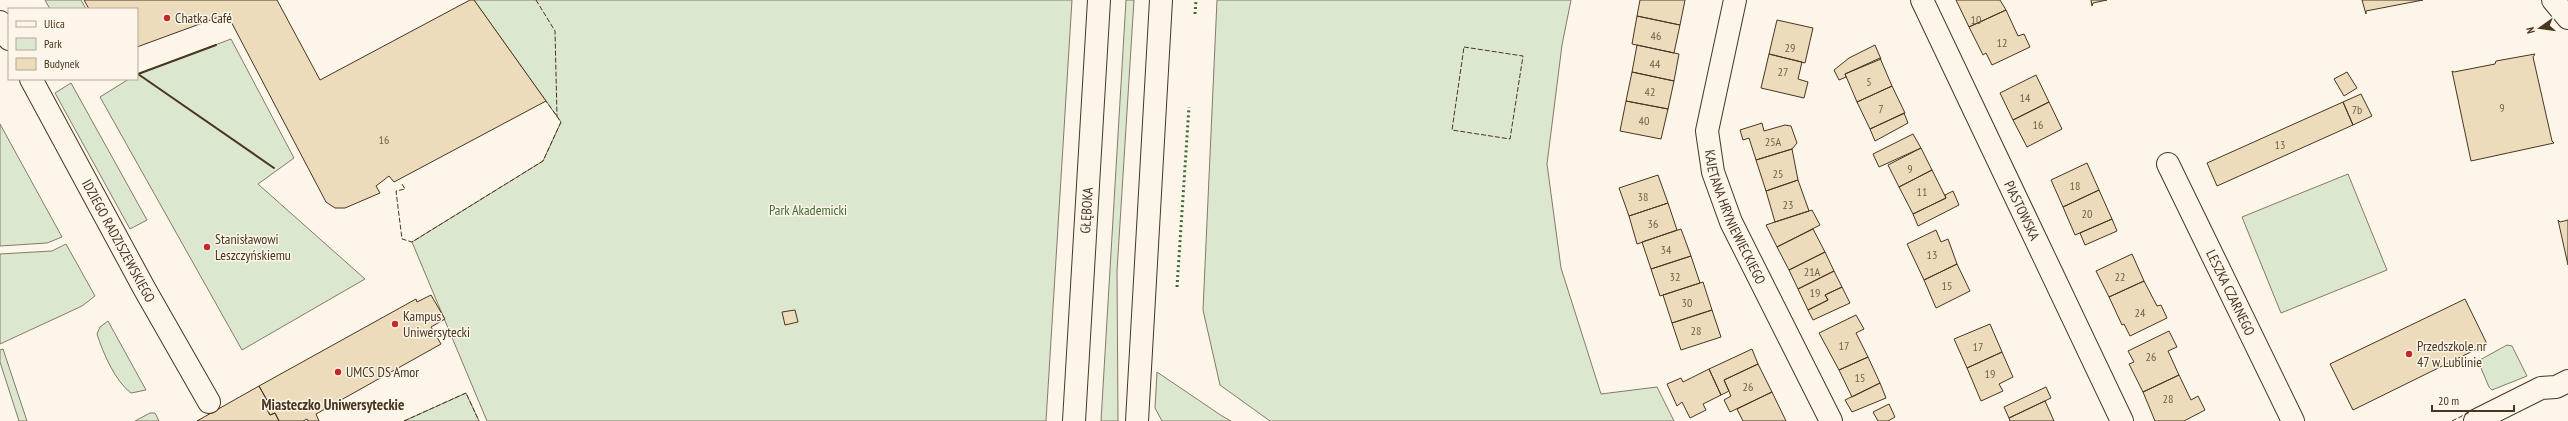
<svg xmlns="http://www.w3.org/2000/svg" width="2568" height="421" viewBox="0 0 2568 421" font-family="'PT Sans Narrow',sans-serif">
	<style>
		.green { fill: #dce7d0; stroke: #887966 }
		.building { fill: #ecdcbc; stroke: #4a3520 }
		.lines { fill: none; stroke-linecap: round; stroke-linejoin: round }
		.street-casing { stroke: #4a3520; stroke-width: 24 }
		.secondary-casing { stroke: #4a3520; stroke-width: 24 }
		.street { stroke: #fbf6e9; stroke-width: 22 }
		.secondary { stroke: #fbf6e9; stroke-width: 22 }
		.hedge { stroke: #436837; stroke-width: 3; stroke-dasharray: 2 3; stroke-linecap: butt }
		.fence { stroke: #4a3520; stroke-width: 1; stroke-dasharray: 5 2; stroke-linecap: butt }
		.wall { stroke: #4a3520; stroke-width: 2 }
		.poi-dot { fill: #c62828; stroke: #fbf6e9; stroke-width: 1.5 }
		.labels { text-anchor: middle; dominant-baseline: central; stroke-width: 3; stroke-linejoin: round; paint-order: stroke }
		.number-label { font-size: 12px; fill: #725f47 }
		.poi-label { font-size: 14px; fill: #4a3520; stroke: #fbf6e9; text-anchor: start }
		.park-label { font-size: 14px; fill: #436837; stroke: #fbf6e9 }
		.street-label { font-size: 14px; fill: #4a3520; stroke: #fbf6e9 }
		.neighbourhood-label { font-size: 15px; font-weight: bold; fill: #4a3520; stroke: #fbf6e9 }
	</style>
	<rect width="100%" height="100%" fill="#fbf6e9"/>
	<path class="green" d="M45,0H81L86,9H50Z
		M474,0H1072L1046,421H487L412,242L543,161L561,122Z
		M1126,0H1134L1117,271L1118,421H1101Z
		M1217,0H1571L1562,45L1547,164L1561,268L1601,394L1657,387L1674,421H1270L1220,385L1203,310Z
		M231,39L294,158L258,184L365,279L242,350L100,97L129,79H137L138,74Z
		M71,83L147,220L130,229L55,93Z
		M0,124L62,237L47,243L0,246Z
		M2348,174L2387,270L2281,313L2242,217Z
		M66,244L95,296L82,306L0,344V254L52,251Z
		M108,321L146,390L131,393C115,381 103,353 97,334L100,327Z
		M2507,345L2512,346L2527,376L2492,390L2489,387L2478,361Z
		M3,349L27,421H19L0,362V350Z
		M1157,372L1222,416L1231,421H1162L1155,408Z
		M466,393L479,421H404Z
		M150,413H155L159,421H135Z"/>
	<path class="building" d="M84,0H277L320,80L470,0H474L546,101L394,182L389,176L376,186L380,193L345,208H335L326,202L227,14L137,47V9H89Z
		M1640,0H1685L1680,25L1637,16Z
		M1956,0H2000L2006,10L1969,27Z
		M2091,0H2107L2093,3L2092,6Z
		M2362,0H2423L2366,11V14Z
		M2006,10L2018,36L2024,34L2030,47L1992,65L1986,53L1983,55L1969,27Z
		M1637,16L1680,25L1674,53L1632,44Z
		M1777,20L1813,28L1805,63L1769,54Z
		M1637,45L1679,54L1674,81L1632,72Z
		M1875,45L1881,59L1845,74L1846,77L1839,80L1834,70L1849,58Z
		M1769,54L1802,62L1798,79L1808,82L1804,98L1761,88Z
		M2535,54L2533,57L2552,141L2554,143L2471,161L2452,71L2454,72L2495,64L2496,61Z
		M1880,58L1892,86L1857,102L1845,74Z
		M1632,72L1674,81L1668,109L1626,101Z
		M2347,72L2357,88L2344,96L2334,79Z
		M2036,75L2049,102L2013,120L2000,93Z
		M1892,86L1905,113L1870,129L1857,102Z
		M2361,94L2372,116L2353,125L2343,102Z
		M1626,101L1668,109L1661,139L1620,131Z
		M2049,102L2062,129L2027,147L2013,120Z
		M2343,102L2353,125L2217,186L2207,163Z
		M1904,113L1908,123L1875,141L1870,129Z
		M1762,123L1764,131L1785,125L1791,126L1797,143L1792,149L1756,160L1749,138L1743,140L1740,130Z
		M1913,134L1921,148L1879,167L1873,154Z
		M1921,148L1932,170L1899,187L1888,165Z
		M1792,149L1798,180L1766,191L1756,160Z
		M2087,163L2099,190L2063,207L2051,180Z
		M1932,170L1946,198L1913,214L1899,187Z
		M1658,175L1668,203L1629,216L1619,188Z
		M1798,180L1809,211L1775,222L1766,191Z
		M2099,190L2112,219L2075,235L2063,207Z
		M1953,191L1959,205L1918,226L1913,214L1946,198L1945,195Z
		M1668,203L1677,230L1637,244L1629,216Z
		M1812,210L1820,225L1777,247L1766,225Z
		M2112,219L2117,231L2085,245L2080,233Z
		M2558,220L2560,222L2568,220V265Z
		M1681,229L1691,256L1651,269L1642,242Z
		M1813,229L1825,252L1789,270L1777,247Z
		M1936,230L1941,242L1948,239L1957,264L1924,280L1907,244Z
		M1825,252L1834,271L1798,289L1789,270Z
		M2132,254L2144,281L2109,297L2096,271Z
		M1691,256L1700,283L1660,296L1651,269Z
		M1957,264L1970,291L1936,308L1924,280Z
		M1834,271L1842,287L1825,295L1828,300L1808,310L1798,289Z
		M2144,281L2157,306L2161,305L2167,318L2130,336L2124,324L2122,325L2109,297Z
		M1703,282L1712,310L1672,323L1663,295Z
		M1842,287L1850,303L1813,320L1808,310L1828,300L1825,295Z
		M431,295L445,319L431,327L441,344L316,414L319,421H308L307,419L303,421H279L275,413L270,415L265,406L269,404L259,386L416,299L417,302Z
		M2465,299L2487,344L2353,410L2330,364Z
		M795,310L798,322L785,325L782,312Z
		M1712,310L1721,337L1681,350L1672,323Z
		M1856,315L1864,329L1856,333L1868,357L1839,370L1819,333Z
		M1990,324L2002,352L1967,368L1954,339Z
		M2169,331L2177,347L2168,351L2179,375L2143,392L2129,364L2134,362L2128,351Z
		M1752,349L1758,364L1724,380L1729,391L1721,395L1709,369Z
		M2002,352L2013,377L1999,384L2003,391L1981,401L1967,368Z
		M1868,357L1880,383L1852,397L1839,370Z
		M1758,364L1772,392L1730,412L1724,400L1731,396L1724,380Z
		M1709,369L1721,395L1703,404L1706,410L1690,418L1682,402L1677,406L1667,384L1681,378L1683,382Z
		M2179,375L2191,400L2198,396L2205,410L2184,421H2155L2143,392Z
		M1880,383L1886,398L1852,412L1845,400Z
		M259,386L269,404L265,406L270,415L275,413L279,421H197Z
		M2046,387L2051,398L2009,418L2004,407Z
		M1772,392L1786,421H1743L1737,409Z
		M2045,401L2054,421H2010L2009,418Z
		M1889,404L1895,417L1888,421H1878L1873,412Z"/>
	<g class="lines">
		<defs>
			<g id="street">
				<path id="s1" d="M1735,0L1707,131L1713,172L1731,222L1831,421"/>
				<path id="s2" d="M1922,0L2122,421"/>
				<path d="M2553,0L2568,18"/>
				<path d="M0,22L9,39"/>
				<path id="s3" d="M31,79L144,288L209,402"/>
				<path id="s4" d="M2168,164L2293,421"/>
				<path d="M2475,421L2541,388L2556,387L2568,381"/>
			</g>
			<g id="secondary">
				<path id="s5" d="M1074,421L1099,0"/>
				<path d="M1137,421L1161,0"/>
			</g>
		</defs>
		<use href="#street" class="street-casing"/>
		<use href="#secondary" class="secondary-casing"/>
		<use href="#street" class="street"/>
		<use href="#secondary" class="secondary"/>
		<path class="hedge" d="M1195,14L1196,0
			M1177,287L1189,107"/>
		<path class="fence" d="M536,0L555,31L557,116
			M1464,47L1523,56L1510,139L1452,130Z
			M402,184L405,189L396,191L402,239L412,242L543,161L561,122L546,101
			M404,421L466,393L479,421
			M2452,421L2470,412"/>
		<path class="wall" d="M216,45L138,74L274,168"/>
	</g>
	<g class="poi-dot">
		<circle cx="167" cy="18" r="4"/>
		<circle cx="207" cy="247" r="4"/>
		<circle cx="395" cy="324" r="4"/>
		<circle cx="2409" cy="354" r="4"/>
		<circle cx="338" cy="372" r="4"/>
	</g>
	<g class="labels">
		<g class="number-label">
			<text x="1976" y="19">10</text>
			<text x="1656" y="35">46</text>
			<text x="2002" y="42">12</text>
			<text x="1790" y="47">29</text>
			<text x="1655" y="63">44</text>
			<text x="1783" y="71">27</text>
			<text x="1869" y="81">5</text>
			<text x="1650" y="91">42</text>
			<text x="2025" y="97">14</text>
			<text x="2502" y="107">9</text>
			<text x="1881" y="108">7</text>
			<text x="2357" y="109">7b</text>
			<text x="1644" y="120">40</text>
			<text x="2038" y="124">16</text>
			<text x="384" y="139">16</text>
			<text x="1773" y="141">25A</text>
			<text x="2280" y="144">13</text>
			<text x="1910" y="168">9</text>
			<text x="1778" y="173">25</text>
			<text x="2075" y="185">18</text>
			<text x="1922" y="191">11</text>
			<text x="1643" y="196">38</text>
			<text x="1788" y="204">23</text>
			<text x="2087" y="213">20</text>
			<text x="1653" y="223">36</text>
			<text x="1666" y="249">34</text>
			<text x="1932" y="254">13</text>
			<text x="1812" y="271">21A</text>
			<text x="1675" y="276">32</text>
			<text x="2120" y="276">22</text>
			<text x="1947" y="285">15</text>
			<text x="1815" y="292">19</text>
			<text x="1687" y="302">30</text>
			<text x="2140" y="312">24</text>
			<text x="1696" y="330">28</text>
			<text x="1844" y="345">17</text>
			<text x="1978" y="346">17</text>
			<text x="2151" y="356">26</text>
			<text x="1990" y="373">19</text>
			<text x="1860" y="377">15</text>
			<text x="1748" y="386">26</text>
			<text x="2168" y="398">28</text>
		</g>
		<g class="poi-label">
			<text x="175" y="18">Chatka Café</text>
			<text x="215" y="239">Stanisławowi<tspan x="215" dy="16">Leszczyńskiemu</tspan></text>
			<text x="403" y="316">Kampus<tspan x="403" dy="16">Uniwersytecki</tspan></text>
			<text x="2417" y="346">Przedszkole nr<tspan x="2417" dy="16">47 w Lublinie</tspan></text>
			<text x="346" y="372">UMCS DS Amor</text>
		</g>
		<g class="park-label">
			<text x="808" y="210">Park Akademicki</text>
		</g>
		<g class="street-label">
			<text stroke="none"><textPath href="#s5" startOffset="211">GŁĘBOKA</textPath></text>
			<text stroke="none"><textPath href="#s2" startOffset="233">PIASTOWSKA</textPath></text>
			<text stroke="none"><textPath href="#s1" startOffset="225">KAJETANA HRYNIEWIECKIEGO</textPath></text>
			<text stroke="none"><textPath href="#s3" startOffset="184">IDZIEGO RADZISZEWSKIEGO</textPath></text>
			<text stroke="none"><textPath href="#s4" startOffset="143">LESZKA CZARNEGO</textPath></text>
		</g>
		<g class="neighbourhood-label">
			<text x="333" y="404">Miasteczko Uniwersyteckie</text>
		</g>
	</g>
	<rect x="8" y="8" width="130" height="72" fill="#fbf6e9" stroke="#b4a999"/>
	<rect x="16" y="21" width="20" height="6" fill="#fbf6e9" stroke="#b4a999"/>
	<text x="44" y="28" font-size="12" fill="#4a3520">Ulica</text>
	<rect x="16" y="38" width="20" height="12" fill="#dce7d0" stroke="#b4a999"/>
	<text x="44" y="48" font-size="12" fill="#4a3520">Park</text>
	<rect x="16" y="58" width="20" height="12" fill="#ecdcbc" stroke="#b4a999"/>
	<text x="44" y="68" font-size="12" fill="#4a3520">Budynek</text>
	<g transform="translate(2540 28) rotate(256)" stroke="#fbf6e9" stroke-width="3" paint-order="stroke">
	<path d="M0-3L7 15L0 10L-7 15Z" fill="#4a3520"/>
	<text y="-6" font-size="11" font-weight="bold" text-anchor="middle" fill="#4a3520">N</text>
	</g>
	<path d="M2432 405v6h82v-6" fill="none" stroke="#4a3520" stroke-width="2"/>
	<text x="2438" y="405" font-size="12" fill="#4a3520" stroke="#fbf6e9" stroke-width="3" paint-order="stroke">20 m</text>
</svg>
